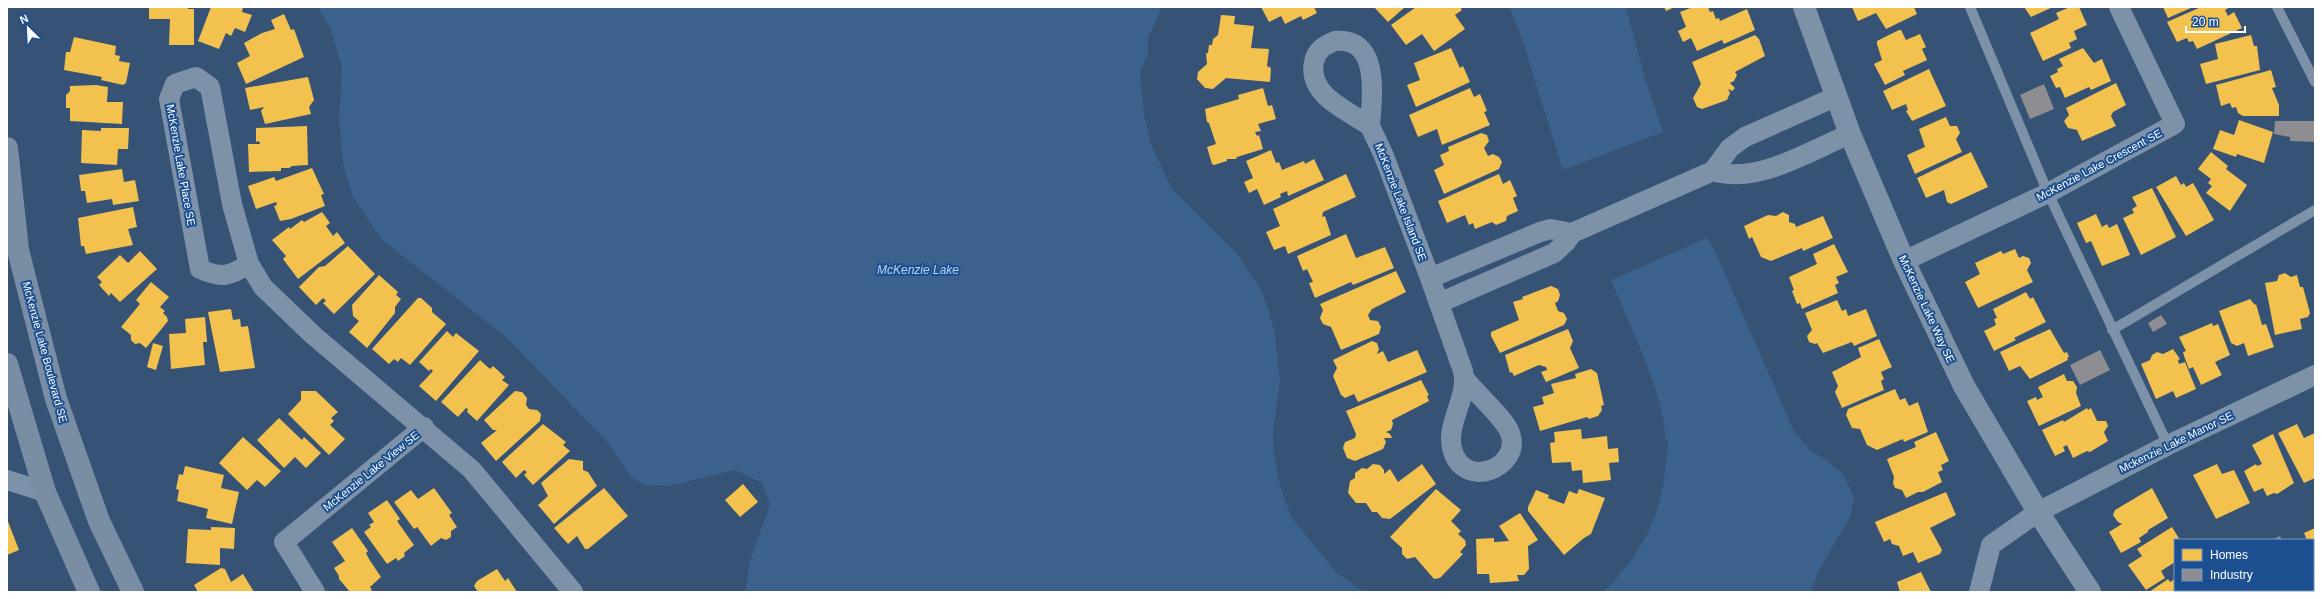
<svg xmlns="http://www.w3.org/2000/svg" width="2322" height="599" viewBox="0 0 2322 599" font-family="Arial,sans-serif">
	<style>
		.water { fill: #3b618d }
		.homes { fill: #f2c14e }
		.industry { fill: #8d8d92 }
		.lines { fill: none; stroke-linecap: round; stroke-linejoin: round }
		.service { stroke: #7d92a8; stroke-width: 10 }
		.minor { stroke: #7d92a8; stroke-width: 20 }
		.tertiary { stroke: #7d92a8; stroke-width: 22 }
		.secondary { stroke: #798da4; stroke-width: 22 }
		.labels { text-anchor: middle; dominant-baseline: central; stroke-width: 4; stroke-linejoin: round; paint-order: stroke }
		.street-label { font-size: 11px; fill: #fff; stroke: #1b4f8f }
		.water-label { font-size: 12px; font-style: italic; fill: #b5d3f5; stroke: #1b4f8f }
	</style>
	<rect width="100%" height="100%" fill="#365274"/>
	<path class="water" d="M318,7H1162L1148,38V53L1140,73L1144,114L1151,144L1172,189L1237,254L1261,290L1269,311L1275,334L1280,380L1273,432L1274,454L1280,485L1291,517L1337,573L1364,592H745L750,561L770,504L762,483L735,470L669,486L644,485L631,477L608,443L506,337L381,239L353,197L343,164L339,120L342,67L330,28Z
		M1509,7H1626L1645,79L1663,132L1563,170L1519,30Z
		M1707,238L1714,249L1794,431L1810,450L1826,460L1844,475L1854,498L1850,517L1818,572L1811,592H1602C1611,586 1618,576 1625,568C1658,527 1664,492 1668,442L1665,438C1665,395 1628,322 1611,280Z"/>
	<path class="homes" d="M149,7H188V9H194V45H169L170,19H149Z
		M211,7H243L242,12L252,15L245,32L235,28L231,36L226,33L219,49L198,41Z
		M1261,7H1314L1317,13L1303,20L1301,16L1285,24L1281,16L1269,22Z
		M1374,7H1405L1388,22Z
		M1416,7H1460L1462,10L1455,15L1465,29L1434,51L1422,34L1406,45L1391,25Z
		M1664,7H1675L1666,11Z
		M1693,7H1708L1710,12L1713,11L1716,19L1719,18L1720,21L1747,9L1755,30L1724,44L1722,40L1697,51L1691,38L1683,42L1678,31L1686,27L1680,12Z
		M1852,7H1914L1917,14L1886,29L1876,13L1858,21Z
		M2024,7H2053L2031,17Z
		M2070,7H2079L2087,25L2074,31L2077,39L2069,43L2071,48L2043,61L2030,33L2059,19L2056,13Z
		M2163,7H2193L2168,18Z
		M2201,7H2230L2225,10L2228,16L2234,12L2242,28L2197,49L2193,41L2189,42L2187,38L2177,42L2167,22Z
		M284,14L291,30L294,29L304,57L246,84L237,63L250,56L244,43L262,33L275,29L271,20Z
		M1221,15L1235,16L1234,24L1254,26L1251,48L1269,49L1267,66L1271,68L1270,82L1226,78L1213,89L1205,88L1197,79L1198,72L1207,64L1206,53H1208L1209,45H1212L1213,39L1218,35Z
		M1899,30H1901L1906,40L1920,34L1926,47L1922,49L1927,60L1903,71L1905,75L1885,85L1874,64L1882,60L1877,44V41Z
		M1755,35L1759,39L1765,56L1735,72L1737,75L1734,81L1730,83L1735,88L1732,91L1728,89L1730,93L1727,100L1702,109L1697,107L1693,98L1701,84L1692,62Z
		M2251,35L2254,46H2257L2260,70L2206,84L2200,64L2218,59L2215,44Z
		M74,37L116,46L115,55L120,56L119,61L130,63L126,83L123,85L101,80L102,77L64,70L66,52H70Z
		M1451,48L1460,68L1463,66L1470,82L1416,107L1407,85L1420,80L1414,63Z
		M2083,48L2094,63L2102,59L2111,81L2091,90L2089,87L2065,98L2060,87L2056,88L2050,76L2058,72L2057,69L2063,66L2059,59Z
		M1929,69L1946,106L1912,121L1906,111L1908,110L1906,104L1892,110L1883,91Z
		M2271,70L2276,87L2272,88L2279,105V116H2243L2238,113L2236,107L2232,108L2230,103L2221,106L2216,85Z
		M308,77L314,100L309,107L311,114L265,124L261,111L264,107L250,110L245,88Z
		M2116,83L2126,105L2113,112L2111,116L2116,126L2082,141L2077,130L2068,128L2064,121L2069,115L2066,108Z
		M96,85L108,87L107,102H123L122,124L70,121V108H66V95L70,91V86Z
		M1263,88L1268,106L1272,105L1276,119L1258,124L1261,131L1255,132L1257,136L1259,135L1263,149L1237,157L1236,159H1227V161L1214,165L1212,164L1207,147L1216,144L1209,123L1207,122L1205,109L1239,99L1238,95Z
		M1470,88L1474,97L1480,94L1487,111L1484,112L1490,125L1442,145L1437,129L1418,137L1409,115Z
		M1946,117L1950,126H1957L1960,133L1956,139L1962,152L1915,174L1907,155L1925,147L1919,129Z
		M2239,120L2273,132L2264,163L2237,154L2236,157L2213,149L2220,130L2234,135Z
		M307,126L308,165L292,166L289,168H281V171L249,172L248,144H260L259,141L256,142V128Z
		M101,128H129L128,149H118L117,165L81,163L82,130L101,131Z
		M1481,133L1487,135L1489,141L1484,148L1488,156L1493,154L1499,157L1502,162L1499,169L1444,194L1434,170L1444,165L1440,155L1449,151L1448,147Z
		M1271,150L1276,163L1279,162L1282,170L1304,161L1305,164L1314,159L1324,180L1288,196L1287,191L1280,194L1281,197L1264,205L1257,189L1249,193L1244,182L1253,178L1246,161Z
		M1971,152L1988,187L1951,204L1947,202L1944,190L1926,198L1917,178Z
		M2211,152L2228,166L2226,169L2247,185L2230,211L2206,193L2212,186L2208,183L2211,179L2198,169Z
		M312,168L324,194L321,195L325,206L291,219L280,221L274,206L277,205L276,202L256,209L248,186L274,177L276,181Z
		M122,169L124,182L135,180L139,201L113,205L112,199L87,203L85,191H81L79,175Z
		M1346,174L1356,197L1323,212L1322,217L1325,216L1331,235L1288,254L1285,246L1274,250L1266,232L1280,226L1273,209Z
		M1499,174L1503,184L1510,180L1517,196L1513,198L1518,211L1507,216L1506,221L1496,225L1492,222L1475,229L1473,223L1469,225L1465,215L1447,223L1438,201Z
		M2176,176L2181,185L2184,183L2186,187L2193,183L2214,220L2186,236L2156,187Z
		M2152,188L2176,237L2141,255L2123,218L2134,213L2132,209L2137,206L2132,197Z
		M133,207L137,227L128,229L133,245L86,254L84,246H81L78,218Z
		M322,212L330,223L326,226L333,236L337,232L345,243L298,279L283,259L286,256L272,240L289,227L290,229L302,220L304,222Z
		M1783,212L1789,215V222L1795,224L1796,227L1823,216L1833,238L1803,251L1802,248L1771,261L1761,257L1752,237L1749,239L1744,226L1768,215L1776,216Z
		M2096,214L2102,227L2107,224L2109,228L2117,224L2130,255L2102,266L2091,241L2086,243L2077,223Z
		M1346,234L1356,258L1385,247L1394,268L1353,285L1351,282L1315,298L1309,283L1313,282L1307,269L1303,271L1297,256Z
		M1834,244L1848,272L1836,277L1839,283L1835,285L1838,293L1802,309L1800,303L1797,304L1792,291L1794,290L1789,277L1817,264L1813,254Z
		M348,246L375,274L334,314L323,303L326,301L323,298L316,305L299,287L319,267L325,266Z
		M2015,249L2019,258L2023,256L2029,258L2031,263L2027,270L2033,282L1978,308L1965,282L1980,274L1975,263L2001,251L2003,254Z
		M140,251L157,269L120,302L111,293L109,296L99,285L102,282L97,277L120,255L128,263Z
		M1396,271L1406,292L1372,309L1368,315L1370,320L1378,321L1381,327L1379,334L1341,350L1331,327L1323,324L1320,318L1323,310L1320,304Z
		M2285,273L2291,277L2297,275L2300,287H2303L2310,313L2308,317L2300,319L2302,329L2275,335L2265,283L2277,281L2279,275Z
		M379,275L398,292L396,295L401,299L395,307V313L367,348L349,332L359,321L353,316L352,305Z
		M151,282L169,297L160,307L165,311L163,313L167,317L168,321L146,348L140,343L135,344L131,340V335L121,327L140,304L136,300Z
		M1551,286L1558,289L1560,295L1558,301L1555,303L1558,311L1564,313L1567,319L1564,325L1500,353L1491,336V332L1519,320L1513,302L1523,299L1522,297Z
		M2026,292L2030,299L2033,297L2046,322L2014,338L2016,340L1994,351L1984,331L1996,325L1994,319L1997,318L1993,309Z
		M418,298H421L432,308V312L446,324L410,365L401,358L398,362L394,359L389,364L372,349Z
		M2250,299L2255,305L2256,304L2262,325L2266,324L2274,347L2248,356L2244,343L2237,346L2231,343L2219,311Z
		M1837,300L1842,311L1846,309L1848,316L1866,309L1877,336L1854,346L1852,342L1823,353L1817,343L1815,344L1809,342L1807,336L1812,330L1805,313Z
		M231,309L233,320L240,319L241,327L248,326L255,368L220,372L208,312Z
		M205,317L207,342H203L205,365L171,369L169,334L186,333L185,319Z
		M2212,323L2213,326L2218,324L2230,355L2215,362L2222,375L2201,385L2193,367L2189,369L2184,356L2183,352L2186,351L2179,337Z
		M1568,329L1573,341L1570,348L1579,368L1546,382L1541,372L1547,370L1546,367L1539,365L1514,376L1512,372L1510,373L1505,355Z
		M2050,329L2064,353L2067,352L2069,357L2067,358L2068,360L2030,379L2020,366L2009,371L2000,352Z
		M447,331L453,337L456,333L479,351L436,401L419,386L433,371L431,369L429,371L419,362Z
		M1879,339L1892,367L1881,372L1884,379L1881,381L1884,390L1842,408L1835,392L1838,386L1832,372L1861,357L1858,348Z
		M1372,341L1377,343L1379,349L1377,354L1383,351L1388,362L1417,350L1427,372L1358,402L1354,394L1345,398L1341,395L1333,376L1337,368L1333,360Z
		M153,343L163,346L156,370L147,367Z
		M2173,349L2180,359L2178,360L2179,364L2185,362L2196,389L2176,398L2173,391L2156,399L2141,364L2150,360L2152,355L2157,352L2163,354Z
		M480,360L490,369L493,366L505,377L502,380L509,385L477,421L467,412L468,409L466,408L458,417L441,402Z
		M1591,369L1597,373L1604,405L1601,406L1602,410L1598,416L1589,419L1587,417L1540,431L1533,407L1544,404L1542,397L1554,393L1551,384L1576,378L1575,374Z
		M2064,374L2067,381H2073L2077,387L2076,393L2081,406L2039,426L2027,401L2036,397L2037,400L2043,397L2038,387Z
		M1421,380L1429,395L1427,396L1429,401L1392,420L1393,424L1391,430L1386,432L1390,434L1392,438H1384L1386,442L1383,449L1355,461L1347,458L1343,448L1345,442L1355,438L1356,434L1346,411Z
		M1895,389L1900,400L1905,398L1909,406L1918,402L1928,432L1904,442L1903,439L1877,450L1867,445L1860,429L1852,428L1846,415L1848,409Z
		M301,391H316L338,412L331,418L334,421L330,425L345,439L329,455L288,414L301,400Z
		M515,391L522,392L527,398L526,405L529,409L537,410L541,414L540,421L496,461L481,443L497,430H493L484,420Z
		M2087,408L2088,410L2091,408L2097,421H2106L2108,426L2104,432L2108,441L2090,452L2087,451L2073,458L2067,445L2063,447L2065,451L2055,456L2042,430L2063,420L2064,422Z
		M279,418L302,440L304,437L321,453L306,468L295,457L284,468L257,440Z
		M543,424L566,442L563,445L570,451L533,485L524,475L527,472L524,470L516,478L502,462Z
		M2297,424L2304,438L2315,433V478L2304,483L2278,433Z
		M1581,429L1582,439L1607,436L1608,449L1618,448L1619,462L1609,463L1611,480L1583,483L1582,470L1572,471L1571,462L1552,463L1550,443L1555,442L1554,432Z
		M1936,432L1949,461L1941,465L1943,470L1938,472L1942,482L1923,492H1918L1906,498L1902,490L1895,488L1893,483L1894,477L1887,459L1916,447L1914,442Z
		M2273,434L2294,483L2277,494L2274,493L2267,496L2263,488L2254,492L2244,471L2256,464L2257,466L2262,464L2252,445Z
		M243,437L281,471L265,487L257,480L247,490L219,463Z
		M569,459L583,461V470L588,472L597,486L554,524L538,505L548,496L541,483Z
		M1373,464L1380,465L1384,470V474L1390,469L1398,482L1422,464L1436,484L1390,519L1382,518L1377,512H1372L1366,503H1356L1348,493L1350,481L1355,478V473L1362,468L1367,469Z
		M2217,464L2222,474L2234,470L2250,503L2216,519L2193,475Z
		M185,466L224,475L221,488L239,492L232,524L206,518L208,509L177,501L179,490L176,489L179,474L183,475Z
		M743,484L758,502L740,517L725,500Z
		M434,488L452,513L449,515L457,527L451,531V537L446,540L441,538L431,546L417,527L414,529L394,502L411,490L418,499Z
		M604,488L628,516L588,549H585L577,536L568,544L554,528Z
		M2152,488L2168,518L2148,530V532L2139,538L2141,542L2121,553L2109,532L2122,524L2118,522L2113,515L2115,510Z
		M1436,489L1461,510L1451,521L1461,531L1458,534L1465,540L1466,545L1460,552L1463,554L1440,578L1434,579L1415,557L1407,559L1402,554V548L1390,537Z
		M1579,489L1605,498L1591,534L1584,538L1564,555L1528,511V507L1536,490L1549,495L1548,498L1564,504L1569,491L1577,494Z
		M1946,492L1956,515L1930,528L1942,550L1940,554L1918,563L1913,552L1903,556L1899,546L1892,544L1890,539L1884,542L1875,522Z
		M387,500L400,519L397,521L414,545L404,553L405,556L398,561L396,558L387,564L364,532L371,527L369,525L374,522L368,513Z
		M1520,513L1538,540L1528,546L1529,569L1524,575H1517L1519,581L1490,583L1489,574H1477L1476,539L1494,538V542L1509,541L1499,526Z
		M7,519L19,550L7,555Z
		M211,527L235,528L234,549L220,548V565L186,563L188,529L211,530Z
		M2172,527L2180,540H2175V562L2161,571L2165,578L2146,590L2128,565L2142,556L2137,549Z
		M352,528L368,551L366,553L369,559L381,577L370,587L372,590L368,592H350L339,579V576L334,568L345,561L332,542Z
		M2315,528V565L2314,566L2313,540H2307L2304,533Z
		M221,568L225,569L231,582L243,574L254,592H198L194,585Z
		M497,569L505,581L508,578L517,592H478L474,586L477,581Z
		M1921,572L1931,592H1900L1897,582Z
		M2168,579L2170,582L2175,579V590H2215L2211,592H2149Z"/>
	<path class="industry" d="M2044,84L2054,109L2030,119L2020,95Z
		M2275,121H2315V142L2290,141V137L2274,134Z
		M2161,315L2167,324L2153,332L2148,323Z
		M2100,350L2110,370L2080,385L2070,365Z
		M2280,536L2282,540H2272Z"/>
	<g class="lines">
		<path class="service" d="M1970,7L2048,193L2168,445
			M2277,7L2315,82
			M2112,330L2315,210"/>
		<path class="minor" d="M1335,41C1381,37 1372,97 1370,126C1347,110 1307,95 1314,62C1316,50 1325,45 1335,41Z
			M1370,126L1384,156L1430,278L1463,371C1469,397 1446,423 1452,448C1462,492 1523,468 1510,433C1504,417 1476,394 1465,379
			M1713,171C1757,185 1809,151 1850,134
			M1904,261L2048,193L2175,124L2119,7
			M249,264C230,276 222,279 200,269L169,99L175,84L196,77L210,87L232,204L249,264L263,287L313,335L472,470L573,592
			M1430,278L1540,232L1551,229L1572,233L1713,171L1730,148L1745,137L1835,97
			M1439,303L1554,253L1566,242L1572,233
			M7,480L45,492
			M315,592L284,542L424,427
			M1979,592L1991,545L2038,512L2168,445L2315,375"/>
		<path class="tertiary" d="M1804,7L1850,134L1904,261L1964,386L2038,512L2090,592"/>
		<path class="secondary" d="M7,148L18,250L56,399L99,521L133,592
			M7,364L45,492L89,592"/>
	</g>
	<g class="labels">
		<g class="street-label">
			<text transform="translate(181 165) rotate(80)">McKenzie Lake Place SE</text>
			<text transform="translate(2099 165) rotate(-28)">McKenzie Lake Crescent SE</text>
			<text transform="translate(1401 202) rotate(69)">McKenzie Lake Island SE</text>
			<text transform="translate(1927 309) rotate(65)">McKenzie Lake Way SE</text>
			<text transform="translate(45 352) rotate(75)">McKenzie Lake Boulevard SE</text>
			<text transform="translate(2176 442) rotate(-26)">Mckenzie Lake Manor SE</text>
			<text transform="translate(371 471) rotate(-39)">McKenzie Lake View SE</text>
		</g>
		<g class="water-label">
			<text x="918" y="270">McKenzie Lake</text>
		</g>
	</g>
	<rect width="2322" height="599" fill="none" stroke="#ffffff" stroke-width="16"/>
	<rect x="2174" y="539" width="140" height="52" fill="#1b4f8f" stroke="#7695bc"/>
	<rect x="2182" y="549" width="20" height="12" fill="#f2c14e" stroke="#7695bc"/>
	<text x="2210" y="559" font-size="12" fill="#ffffff">Homes</text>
	<rect x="2182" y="569" width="20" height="12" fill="#8d8d92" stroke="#7695bc"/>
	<text x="2210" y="579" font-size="12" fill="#ffffff">Industry</text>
	<g transform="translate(28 28) rotate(336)" stroke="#1b4f8f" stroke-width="3" paint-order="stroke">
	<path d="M0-3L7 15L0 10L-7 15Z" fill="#ffffff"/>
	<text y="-6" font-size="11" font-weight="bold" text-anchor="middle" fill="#ffffff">N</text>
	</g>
	<path d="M2186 26v6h59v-6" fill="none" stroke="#ffffff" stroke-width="2"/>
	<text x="2192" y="26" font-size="12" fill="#ffffff" stroke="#1b4f8f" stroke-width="3" paint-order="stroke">20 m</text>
</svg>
